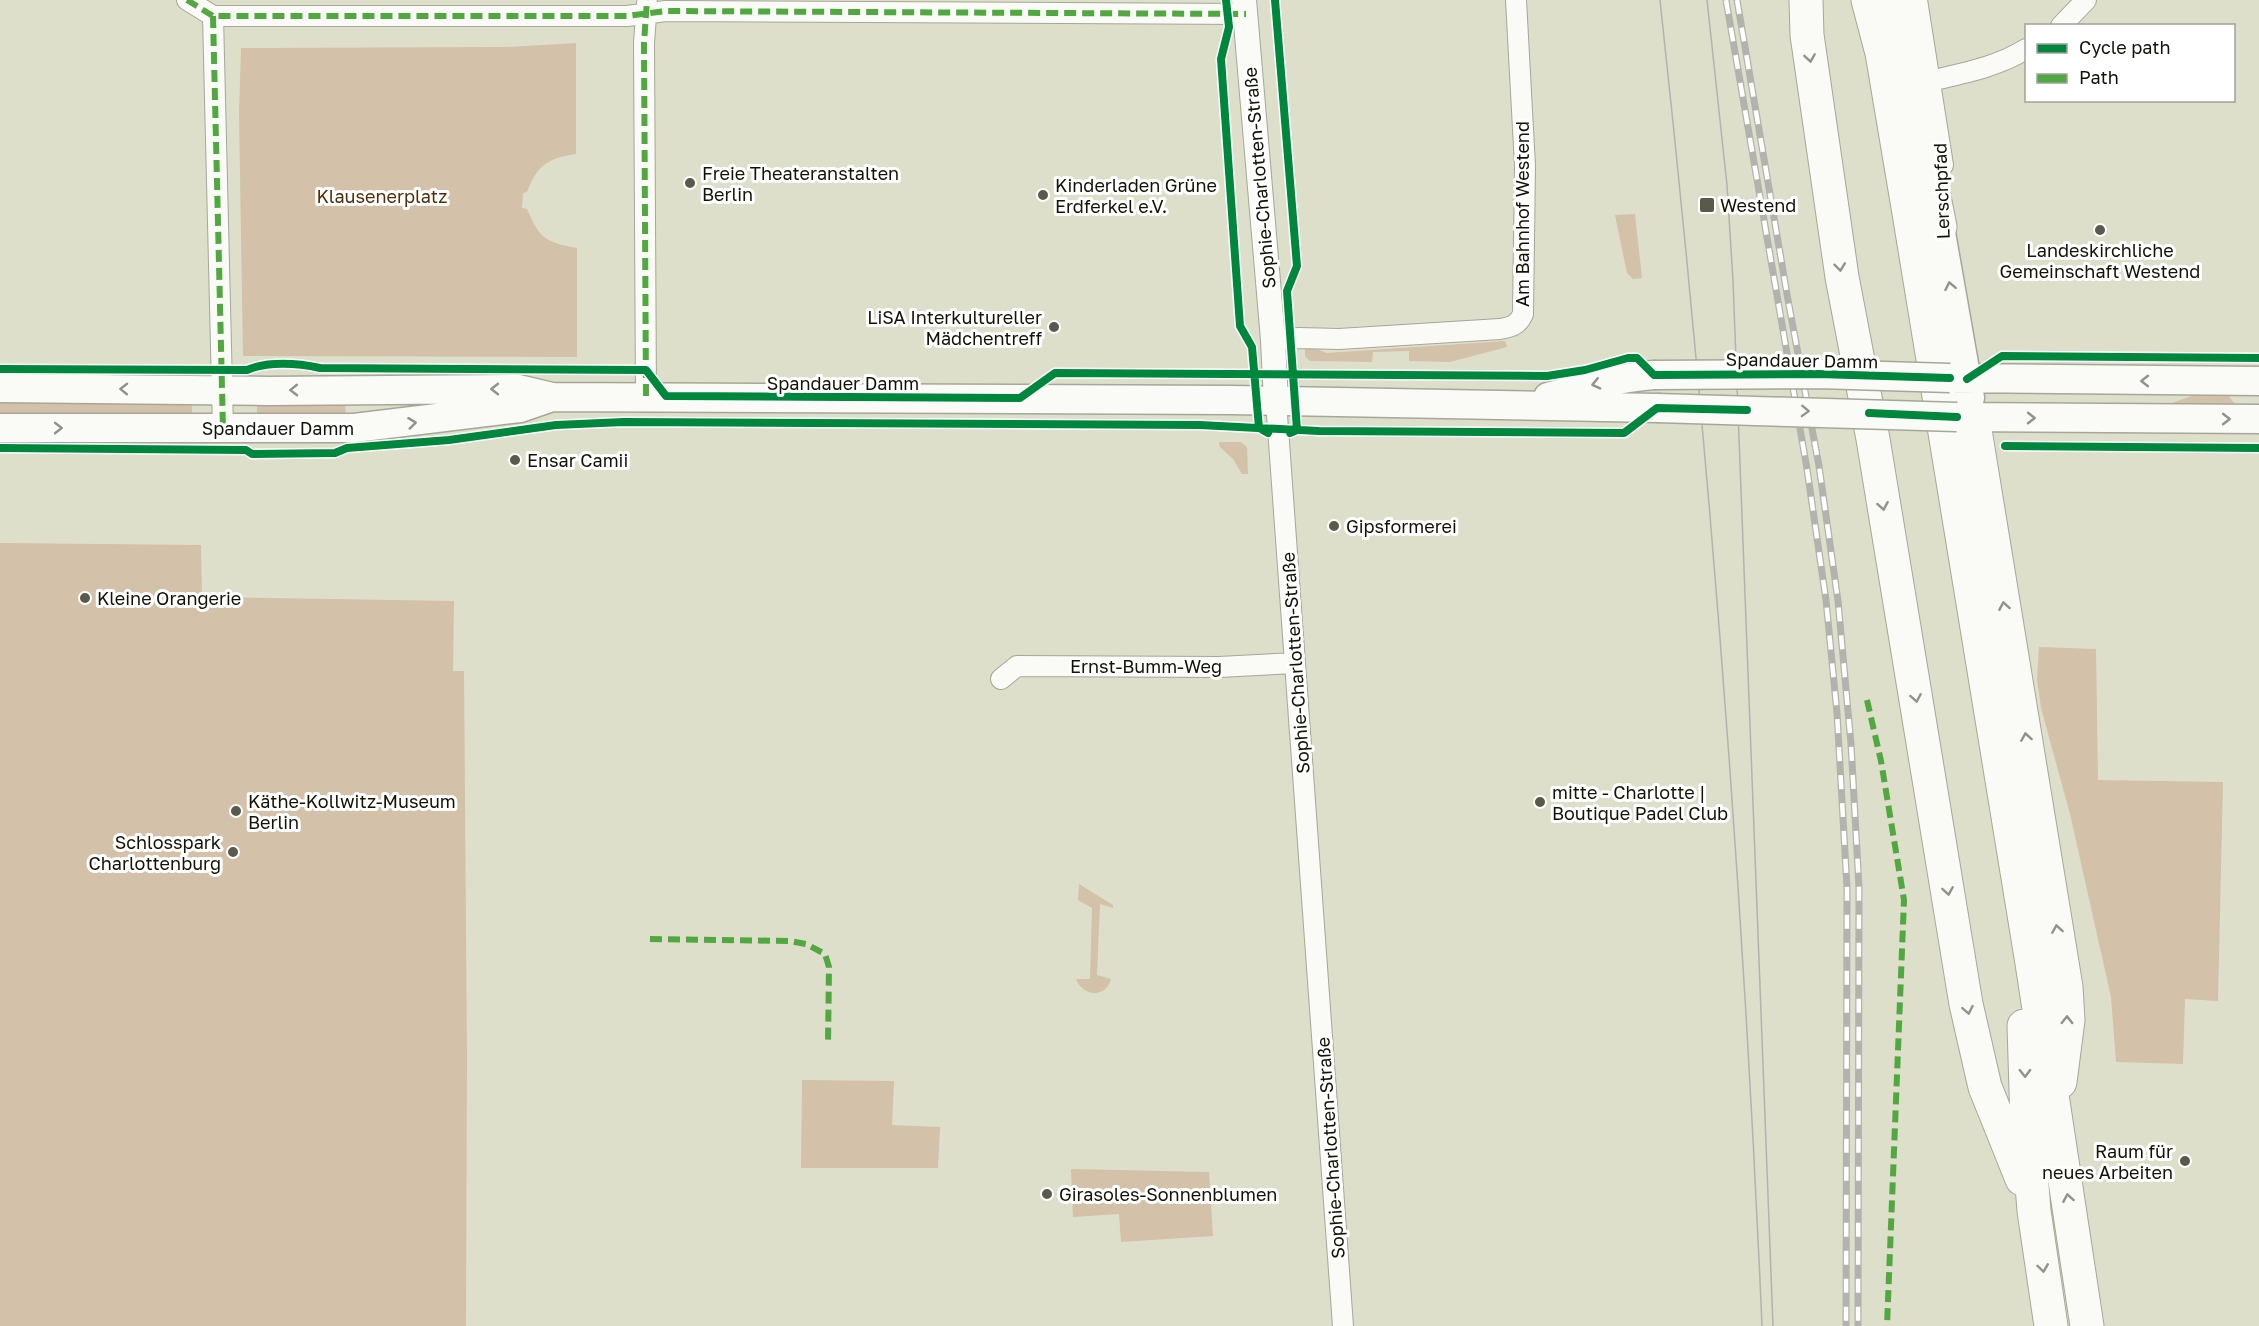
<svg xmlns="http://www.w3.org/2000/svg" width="2259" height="1326" viewBox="0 0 2259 1326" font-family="'Golos Text',sans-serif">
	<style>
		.green { fill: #d3c1a9 }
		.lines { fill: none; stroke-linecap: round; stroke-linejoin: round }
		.minor-casing { stroke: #a6a798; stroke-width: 22 }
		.tertiary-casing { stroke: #a6a798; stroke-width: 26 }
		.secondary-casing { stroke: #a6a798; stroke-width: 31 }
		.motorway-casing { stroke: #a6a798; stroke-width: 35 }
		.minor { stroke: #fafaf7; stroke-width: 20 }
		.tertiary { stroke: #fafaf7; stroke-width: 24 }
		.secondary { stroke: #fafaf7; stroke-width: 28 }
		.motorway { stroke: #fafaf7; stroke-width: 33 }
		.tram { stroke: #b2b3ad; stroke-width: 1.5 }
		.rail-casing { stroke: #b2b3ad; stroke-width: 7 }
		.rail { stroke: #fff; stroke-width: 4.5; stroke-dasharray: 14; stroke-linecap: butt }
		.secondary-bridge-casing { stroke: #a6a798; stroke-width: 31; stroke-linecap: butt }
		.secondary-bridge { stroke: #fafaf7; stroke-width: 28 }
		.quiet { stroke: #51a840; stroke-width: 6; stroke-dasharray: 12 6; stroke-linecap: butt }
		.cycleway-casing { stroke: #fff; stroke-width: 11 }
		.cycleway { stroke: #00873e; stroke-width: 8 }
		.oneway { stroke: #92928b }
		.poi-dot { fill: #595a4b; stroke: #fff; stroke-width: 2 }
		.labels { text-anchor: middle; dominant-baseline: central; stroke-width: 6; stroke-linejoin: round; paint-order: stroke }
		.poi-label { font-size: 18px; fill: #121306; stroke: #fff; text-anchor: start }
		.street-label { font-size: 18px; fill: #121306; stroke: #fff }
		.park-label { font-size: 18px; fill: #522d07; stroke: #fff }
	</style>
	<rect width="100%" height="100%" fill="#dddfcb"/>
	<path class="green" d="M576,43V154C548,158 537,165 527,192L523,193L522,208L527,209C540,239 545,242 577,248V357L243,356L239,113L241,48L506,47Z
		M1635,214L1642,278L1633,279L1627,273L1615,215Z
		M1505,341L1507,347L1450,362L1409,361V351L1373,352L1372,362L1310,361L1305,356V349L1315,348L1326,353Z
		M2223,389L2235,404L2228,408L2163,406L2206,391Z
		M0,399L192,401V418L0,417Z
		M257,402H345L346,416L257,417Z
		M1219,442H1241L1247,447L1248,474H1242L1233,459L1220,447Z
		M0,543L201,545L202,597L454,601L453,671H464L467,1058L466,1326H0Z
		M2039,647L2096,649L2098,780L2223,782L2218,1001L2185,999L2183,1064L2116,1062L2111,997L2070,814L2041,708L2037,679Z
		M1079,884L1113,905V908L1100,904L1097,975L1111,979C1106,999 1082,996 1076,979H1090L1092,908L1078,900Z
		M802,1080L894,1081L892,1125L940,1127L938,1168H801Z
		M1071,1169L1209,1172L1213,1236L1121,1242L1119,1214L1073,1217Z"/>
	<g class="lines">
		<defs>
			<path id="minor" d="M187,0L213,16H627L666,11L1246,14
				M1917,0L1943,165
				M213,16L223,429
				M2061,26L2086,0
				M1930,81C1964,73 1997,67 2026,49
				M1273,340L1299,338L1339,339L1500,329C1512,327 1518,325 1523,314L1525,166L1516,0
				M646,396L644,43L647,3
				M1276,401L1343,1326
				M1001,679L1017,666L1219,667L1295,663"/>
			<path id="tertiary" d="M1244,0L1273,340L1276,401"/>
			<path id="secondary" d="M1940,227L1970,398
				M1950,378L2259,381
				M0,388L269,391L518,389L552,397L1232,400L1657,408
				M1548,397C1583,387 1617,378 1654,375
				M1957,417L2259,419
				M0,428H354L520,408L552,397"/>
			<path id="motorway" d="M1806,0L1807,35L1842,277L1873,439L1966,1004L1985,1087L2022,1179
				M1868,0L1882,53L1909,213L2032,963L2087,1326
				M1895,0L1940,227
				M1973,418L2066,987L2068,1020L2060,1082
				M2024,1026L2027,1122L2034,1211L2051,1326"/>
		</defs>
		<use href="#minor" class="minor-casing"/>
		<use href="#tertiary" class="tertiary-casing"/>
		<use href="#secondary" class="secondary-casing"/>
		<use href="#motorway" class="motorway-casing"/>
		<use href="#minor" class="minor"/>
		<use href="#tertiary" class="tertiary"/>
		<use href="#secondary" class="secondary"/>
		<use href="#motorway" class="motorway"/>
		<path class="tram" d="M1660,0C1708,440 1743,884 1762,1326
			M1707,0L1727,185L1733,281L1773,1326"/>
		<defs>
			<path id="rail" d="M1726,0L1807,469L1826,600L1837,713L1847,888L1846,1326
				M1737,0L1788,300L1819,466L1838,601L1851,744L1859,887L1858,1326"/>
		</defs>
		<use href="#rail" class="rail-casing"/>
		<use href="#rail" class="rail"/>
		<defs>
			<path id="secondary-bridge" d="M1654,375L1818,374L1950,378
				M1657,408L1957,417"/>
		</defs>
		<use href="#secondary-bridge" class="secondary-bridge-casing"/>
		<use href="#secondary-bridge" class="secondary-bridge"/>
		<path class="quiet" d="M187,0L213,16H627L666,11L1246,14
			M213,16L223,429
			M646,396L644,43L647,0
			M1867,700L1881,761L1904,900L1887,1326
			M650,939L790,941L806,944L825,954L829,967L828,1044"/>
		<defs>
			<path id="cycleway" d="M1226,0L1229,27L1221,59L1240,326L1252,347L1259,428L1268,433
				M1275,0L1297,266L1287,291L1297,430L1290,433
				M0,369L247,370C267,361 298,363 320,368L646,370L666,396L1020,398L1055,373L1547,376L1585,370L1628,358H1637L1654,375L1818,374L1950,378
				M1967,379L2002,356L2259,358
				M1869,413L1957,417
				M2005,446L2259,448
				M0,448L246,450L252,454L335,453L347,448L449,440L556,425L624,422L1200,425L1319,431L1624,433L1657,408L1747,410"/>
		</defs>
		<use href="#cycleway" class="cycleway-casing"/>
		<use href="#cycleway" class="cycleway"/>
	</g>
	<defs><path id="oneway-chevron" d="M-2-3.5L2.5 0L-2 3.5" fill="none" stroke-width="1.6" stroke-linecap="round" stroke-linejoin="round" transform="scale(1.5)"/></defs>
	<g class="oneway">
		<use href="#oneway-chevron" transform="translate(1810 58) rotate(81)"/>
		<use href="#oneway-chevron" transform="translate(1840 267) rotate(83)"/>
		<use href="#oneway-chevron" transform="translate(1950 286) rotate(-101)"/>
		<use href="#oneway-chevron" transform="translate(2145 381) rotate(-180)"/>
		<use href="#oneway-chevron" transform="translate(1596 384) rotate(167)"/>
		<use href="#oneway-chevron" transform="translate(124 389) rotate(-179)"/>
		<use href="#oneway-chevron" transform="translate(495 389) rotate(180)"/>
		<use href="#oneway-chevron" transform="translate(294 390) rotate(179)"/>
		<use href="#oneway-chevron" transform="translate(1805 411) rotate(2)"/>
		<use href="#oneway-chevron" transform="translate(2031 418)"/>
		<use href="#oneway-chevron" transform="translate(2226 419)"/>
		<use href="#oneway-chevron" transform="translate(412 423) rotate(-7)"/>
		<use href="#oneway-chevron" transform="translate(58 428)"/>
		<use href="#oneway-chevron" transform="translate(1883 506) rotate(80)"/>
		<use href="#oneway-chevron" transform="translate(2004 606) rotate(-100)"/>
		<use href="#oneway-chevron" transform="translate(1916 698) rotate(80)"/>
		<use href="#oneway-chevron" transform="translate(2026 737) rotate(-99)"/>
		<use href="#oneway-chevron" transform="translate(1948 891) rotate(81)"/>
		<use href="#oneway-chevron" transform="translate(2057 929) rotate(-99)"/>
		<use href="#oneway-chevron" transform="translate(1968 1010) rotate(79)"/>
		<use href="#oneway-chevron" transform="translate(2067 1020) rotate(-89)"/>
		<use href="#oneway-chevron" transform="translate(2025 1073) rotate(89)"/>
		<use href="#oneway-chevron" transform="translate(2068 1198) rotate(-100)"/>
		<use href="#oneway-chevron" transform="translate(2043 1268) rotate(82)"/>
	</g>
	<g class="poi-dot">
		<circle cx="690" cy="183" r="6"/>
		<circle cx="1043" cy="195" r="6"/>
		<rect x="1699" y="197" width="16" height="16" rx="3"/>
		<circle cx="2100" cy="230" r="6"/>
		<circle cx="1054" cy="327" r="6"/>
		<circle cx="515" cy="460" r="6"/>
		<circle cx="1334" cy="526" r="6"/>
		<circle cx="85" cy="598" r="6"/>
		<circle cx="1540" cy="802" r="6"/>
		<circle cx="236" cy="811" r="6"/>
		<circle cx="233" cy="852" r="6"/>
		<circle cx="2185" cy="1161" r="6"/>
		<circle cx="1047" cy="1194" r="6"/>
	</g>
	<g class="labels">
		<g class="poi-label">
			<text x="702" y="173">Freie Theateranstalten<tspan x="702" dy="21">Berlin</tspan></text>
			<text x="1055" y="185">Kinderladen Grüne<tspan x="1055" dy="21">Erdferkel e.V.</tspan></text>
			<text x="1720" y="205">Westend</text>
			<text x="2100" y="250" text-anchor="middle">Landeskirchliche<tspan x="2100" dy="21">Gemeinschaft Westend</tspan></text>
			<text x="1042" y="317" text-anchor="end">LiSA Interkultureller<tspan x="1042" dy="21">Mädchentreff</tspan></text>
			<text x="527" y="460">Ensar Camii</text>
			<text x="1346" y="526">Gipsformerei</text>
			<text x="97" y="598">Kleine Orangerie</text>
			<text x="1552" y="792">mitte - Charlotte |<tspan x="1552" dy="21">Boutique Padel Club</tspan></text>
			<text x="248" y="801">Käthe-Kollwitz-Museum<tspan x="248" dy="21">Berlin</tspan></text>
			<text x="221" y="842" text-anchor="end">Schlosspark<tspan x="221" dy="21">Charlottenburg</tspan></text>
			<text x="2173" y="1151" text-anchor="end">Raum für<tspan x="2173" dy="21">neues Arbeiten</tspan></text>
			<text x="1059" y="1194">Girasoles-Sonnenblumen</text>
		</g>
		<g class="street-label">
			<text transform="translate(1259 178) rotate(-95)">Sophie-Charlotten-Straße</text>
			<text transform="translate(1941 191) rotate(-92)">Lerschpfad</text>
			<text transform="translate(1522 214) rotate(-90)">Am Bahnhof Westend</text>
			<text transform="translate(1802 360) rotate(1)">Spandauer Damm</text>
			<text x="843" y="383">Spandauer Damm</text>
			<text x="278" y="428">Spandauer Damm</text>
			<text transform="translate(1295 663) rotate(-94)">Sophie-Charlotten-Straße</text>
			<text x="1146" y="666">Ernst-Bumm-Weg</text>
			<text transform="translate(1330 1148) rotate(-94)">Sophie-Charlotten-Straße</text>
		</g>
		<g class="park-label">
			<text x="382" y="196">Klausenerplatz</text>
		</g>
	</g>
	<rect x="2025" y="24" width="210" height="78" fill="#ffffff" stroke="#a0a19b" stroke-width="1.5"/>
	<rect x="2037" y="44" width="30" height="9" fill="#00873e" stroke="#a0a19b" stroke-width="1.5"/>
	<text x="2079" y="54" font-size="18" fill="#121306">Cycle path</text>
	<rect x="2037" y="74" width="30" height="9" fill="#51a840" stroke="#a0a19b" stroke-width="1.5"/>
	<text x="2079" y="84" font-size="18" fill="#121306">Path</text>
</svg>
